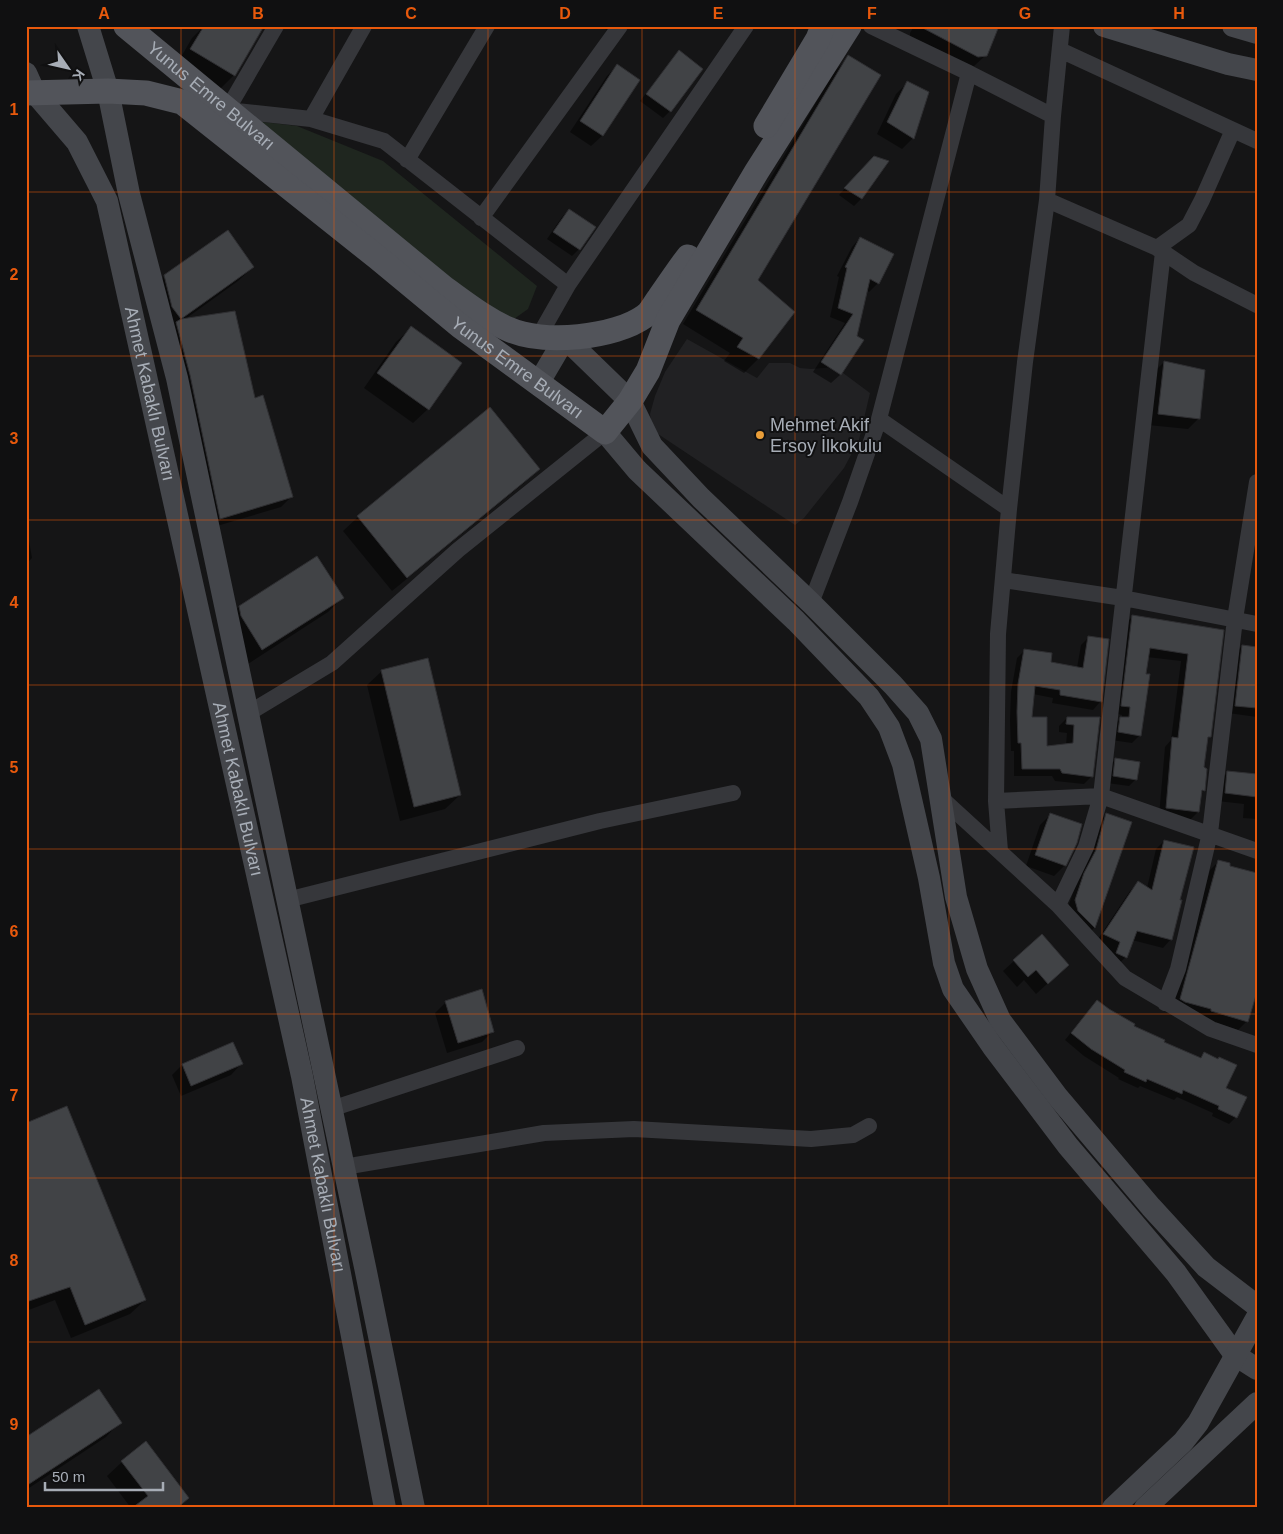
<svg xmlns="http://www.w3.org/2000/svg" width="1283" height="1534" viewBox="0 0 1283 1534" font-family="Helvetica,sans-serif">
	<style>
		.built { fill: #212123 }
		.green { fill: #1f261f }
		.shadow { fill: #0007 }
		.building { fill: #414346; stroke: #2f2f32 }
		.lines { fill: none; stroke-linecap: round; stroke-linejoin: round }
		.street { stroke: #36373b; stroke-width: 16 }
		.secondary { stroke: #44464b; stroke-width: 22 }
		.primary { stroke: #52545a; stroke-width: 25 }
		.grid { fill: none; stroke: #e8590c; stroke-width: 1; stroke-opacity: 0.55 }
		.poi-dot { fill: #ea9e39; stroke: #101011; stroke-width: 2 }
		.labels { text-anchor: middle; dominant-baseline: central; stroke-width: 4; stroke-linejoin: round; paint-order: stroke }
		.street-label { font-size: 18px; fill: #a7adb6; stroke: #101011 }
		.poi-label { font-size: 18px; fill: #a7adb6; stroke: #101011; text-anchor: start }
		.neatline { fill: none; stroke: #e8590c; stroke-width: 2 }
		.grid-label { font-size: 16px; text-anchor: middle; font-weight: bold; fill: #e8590c }
	</style>
	<rect width="100%" height="100%" fill="#151516"/>
	<path class="built" d="M687,339L757,378L769,363H790L800,368L811,369L835,367L870,393L859,440L844,468L804,518L795,525L652,430L650,414L655,396L665,372Z"/>
	<path class="green" d="M253,121L297,126L383,161L537,286L528,309L514,319L490,313Z"/>
	<path class="shadow" d="M204,26L234,75L220,89L177,64L192,38Z
		M599,26H611L607,30Z
		M914,26H998L986,55L974,66L967,67L910,38V33Z
		M679,52L670,111L663,118L640,101Z
		M849,57L756,280L793,312L758,359L744,373L724,361L730,353L683,324L835,71Z
		M617,66L639,80L602,136L591,146L570,132L607,76Z
		M907,83L927,93L913,138L902,149L877,134L896,94Z
		M887,161L861,199L854,206L839,195L867,164Z
		M569,210L594,227L579,249L572,256L547,239L562,217Z
		M860,238L892,255L878,283L869,292L866,290L856,336L862,340L840,375L831,383L813,372L845,323L830,317L839,277L837,276L852,247Z
		M253,267L238,281L184,320L254,400L291,497L281,507L210,528L150,291L165,276Z
		M411,328L428,409L413,423L364,388L396,342Z
		M1164,362L1199,418L1188,429L1148,425L1153,373Z
		M490,409L538,468L524,483L392,591L343,531L358,517Z
		M26,523L32,558L26,564Z
		M342,598L328,612L248,664L225,622L239,607Z
		M1132,617L1222,631L1210,736L1207,740L1203,768L1204,790L1200,794L1198,812L1190,820L1159,816L1165,747L1171,740L1181,661L1147,657L1140,735L1132,743L1111,740L1112,726L1122,718V715L1114,713L1124,625Z
		M1089,637L1100,702L1093,710L1052,703L1053,698L1033,694L1031,718L1046,747L1066,745L1067,733L1059,732V726L1067,718H1099L1092,776L1084,784L1055,781L1052,776H1014V751H1011L1010,720L1011,692L1017,658L1025,650L1049,663L1077,668L1081,645Z
		M1242,646L1257,648V717L1228,713L1234,654Z
		M382,671L460,795L445,809L400,821L367,685Z
		M1116,759L1136,779L1129,786L1107,783L1109,766Z
		M1228,772L1257,775V819L1243,818L1244,804L1217,801L1220,780Z
		M1051,814L1065,865L1054,876L1026,866L1040,825Z
		M1107,814L1130,823L1094,928L1086,936L1067,910L1098,823Z
		M1164,841L1179,901L1171,939L1163,948L1132,940L1126,957L1117,965L1108,961L1112,951L1096,942L1130,891L1139,883L1147,888L1156,849Z
		M1219,861L1247,1021L1238,1030L1172,1008L1210,870Z
		M1014,961L1057,975L1036,994L1024,980L1017,987L1003,971Z
		M446,1002L493,1031L482,1042L447,1053L435,1013Z
		M1091,1008L1199,1058L1204,1054L1236,1117L1229,1124L1212,1116L1213,1113L1177,1097L1174,1100L1140,1086L1138,1088L1118,1079L1119,1078L1084,1056L1065,1040Z
		M241,1064L231,1075L181,1096L172,1075L182,1065Z
		M26,1124L145,1300L130,1314L71,1338L55,1300L26,1311Z
		M120,1422L106,1437L26,1490V1439Z
		M122,1462L188,1498L178,1508H131L107,1476Z"/>
	<path class="building" d="M204,26H264L235,76L190,49Z
		M919,26H999L987,56L978,57Z
		M679,50L703,69L671,112L646,94Z
		M848,55L881,75L758,280L795,312L759,359L737,347L743,338L696,310Z
		M617,64L640,80L603,136L580,121Z
		M907,81L929,92L914,139L887,122Z
		M874,156L889,161L862,199L844,188Z
		M569,209L596,227L580,250L553,232Z
		M228,230L254,267L181,319L172,307L164,275Z
		M860,237L894,254L879,284L870,279L857,336L864,340L841,375L821,362L853,314L838,308L847,268L845,267Z
		M235,311L255,398L263,395L293,497L220,519L190,375L176,322L181,319Z
		M411,326L462,363L429,410L377,373Z
		M1164,361L1205,370L1200,419L1158,414Z
		M490,407L540,469L407,578L357,516Z
		M317,556L344,598L262,650L241,616L239,606Z
		M1132,615L1224,630L1211,737H1208L1204,767L1207,769L1205,791L1202,790L1199,812L1166,808L1172,737L1178,738L1188,654L1150,648L1146,674H1150L1141,736L1118,732L1120,717H1129L1130,707L1121,706Z
		M1088,636L1109,639L1102,702L1060,695V690L1035,686L1032,717H1047V746L1073,743L1074,725L1066,724L1067,717H1100L1093,777L1062,773L1060,769H1022L1021,743H1018L1017,712L1018,684L1024,649L1052,653L1051,662L1083,668Z
		M1242,645L1257,647V708L1235,706Z
		M428,658L461,795L414,807L381,670Z
		M1115,758L1140,762L1137,780L1113,776Z
		M1227,771L1257,774V797L1225,793Z
		M1050,813L1082,824L1077,843L1066,866L1035,855Z
		M1106,813L1132,822L1095,928L1078,911L1075,900L1084,873L1096,850Z
		M1164,840L1194,847L1180,900H1182L1172,940L1137,931L1127,958L1116,953L1120,942L1103,934L1138,881L1152,890Z
		M1218,860L1230,863V866L1257,873V992L1248,1022L1211,1011V1009L1185,1002L1180,999Z
		M1042,934L1069,965L1048,984L1036,970L1028,977L1013,960Z
		M482,989L494,1032L458,1043L445,1001Z
		M1097,1000L1109,1009L1135,1024L1134,1026L1165,1040L1164,1042L1201,1058L1204,1052L1218,1059L1219,1057L1237,1065L1226,1088L1247,1097L1237,1118L1218,1109L1219,1106L1183,1090L1182,1094L1147,1079L1146,1082L1124,1072L1125,1070L1091,1049L1071,1033Z
		M233,1042L243,1064L191,1086L182,1064Z
		M67,1106L146,1300L85,1325L70,1287L26,1302V1123Z
		M99,1389L122,1423L26,1486V1437Z
		M146,1441L189,1498L177,1508H132L148,1496L121,1461Z"/>
	<g class="lines">
		<path class="street" d="M276,26L227,110L311,119L384,141L568,285
			M871,26L969,73L1053,116
			M1060,50L1257,141
			M311,119L364,26
			M407,160L487,26
			M1047,200L1157,248L1194,273L1257,305
			M481,218L620,26
			M1157,248L1189,225L1202,200L1233,130
			M539,336L568,285L746,26
			M879,419L1009,509
			M1003,580L1123,598L1257,624
			M811,603L850,502L879,419L969,73
			M247,714L332,663L458,550L605,432
			M940,797L1058,905L1125,978L1211,1029L1257,1045
			M996,801L1101,796L1257,851
			M1000,851L996,801L998,634L1009,509L1025,362L1047,200L1053,116L1062,26
			M287,900L600,821L733,793
			M1058,905L1086,847L1101,796L1163,252
			M1165,1003L1178,969L1210,833L1235,619L1257,482
			M331,1109L517,1048
			M344,1167L544,1133L634,1129L811,1139L853,1135L869,1126"/>
		<g class="secondary">
			<path d="M88,26L108,91L129,194L177,378L365,1267L414,1508"/>
			<path d="M1104,26L1228,64L1257,70"/>
			<path d="M1233,26L1257,33"/>
			<path id="s1" d="M26,73L35,93L77,142L107,201L302,1076L385,1508"/>
			<path d="M538,384L565,338L630,401L652,446L701,498L811,603L893,685L918,713L931,739L956,897L977,969L1000,1020L1057,1096L1151,1207L1206,1267L1257,1306"/>
			<path d="M605,432L637,470L796,621L869,697L889,727L903,764L929,878L944,963L953,989L993,1047L1068,1146L1176,1273L1235,1355L1257,1369"/>
			<path d="M1113,1508L1183,1442L1198,1423L1257,1317"/>
			<path d="M1145,1508L1257,1403"/>
		</g>
		<g class="primary">
			<path id="s2" d="M126,26L444,288C465,303 485,319 508,329C543,345 615,338 645,316C651,312 655,303 659,298C669,284 678,270 688,257"/>
			<path id="s3" d="M26,93L108,91L146,93L182,102L378,258L460,326L605,432L630,401L648,371L668,320L757,171L849,26"/>
			<path d="M766,126L818,39L823,26"/>
		</g>
	</g>
	<path class="grid" d="M181,26V1508M334,26V1508M488,26V1508M642,26V1508M795,26V1508M949,26V1508M1102,26V1508M26,192H1257M26,356H1257M26,520H1257M26,685H1257M26,849H1257M26,1014H1257M26,1178H1257M26,1342H1257"/>
	<circle class="poi-dot" cx="760" cy="435" r="5"/>
	<g class="labels">
		<g class="street-label">
			<text stroke="none"><textPath href="#s2" startOffset="110">Yunus Emre Bulvarı</textPath></text>
			<text stroke="none"><textPath href="#s3" startOffset="585">Yunus Emre Bulvarı</textPath></text>
			<text stroke="none"><textPath href="#s1" startOffset="350">Ahmet Kabaklı Bulvarı</textPath></text>
			<text stroke="none"><textPath href="#s1" startOffset="755">Ahmet Kabaklı Bulvarı</textPath></text>
			<text stroke="none"><textPath href="#s1" startOffset="1160">Ahmet Kabaklı Bulvarı</textPath></text>
		</g>
		<g class="poi-label">
			<text x="770" y="425">Mehmet Akif<tspan x="770" dy="21">Ersoy İlkokulu</tspan></text>
		</g>
	</g>
	<rect width="1283" height="1534" fill="none" stroke="#101011" stroke-width="55"/>
	<g transform="translate(68 68) rotate(124)" stroke="#101011" stroke-width="4" paint-order="stroke">
	<path d="M0-4L9 19L0 12L-9 19Z" fill="#a7adb6"/>
	<text y="-8" font-size="14" font-weight="bold" text-anchor="middle" fill="#a7adb6">K</text>
	</g>
	<path d="M45 1482v8h118v-8" fill="none" stroke="#a7adb6" stroke-width="2.5"/>
	<text x="52" y="1482" font-size="15" fill="#a7adb6" stroke="#101011" stroke-width="4" paint-order="stroke">50 m</text>
	<rect x="28" y="28" width="1228" height="1478" class="neatline"/>
	<g class="grid-label">
		<text x="104" y="19">A</text>
		<text x="258" y="19">B</text>
		<text x="411" y="19">C</text>
		<text x="565" y="19">D</text>
		<text x="718" y="19">E</text>
		<text x="872" y="19">F</text>
		<text x="1025" y="19">G</text>
		<text x="1179" y="19">H</text>
		<text x="14" y="115">1</text>
		<text x="14" y="280">2</text>
		<text x="14" y="444">3</text>
		<text x="14" y="608">4</text>
		<text x="14" y="773">5</text>
		<text x="14" y="937">6</text>
		<text x="14" y="1101">7</text>
		<text x="14" y="1266">8</text>
		<text x="14" y="1430">9</text>
	</g>
</svg>
